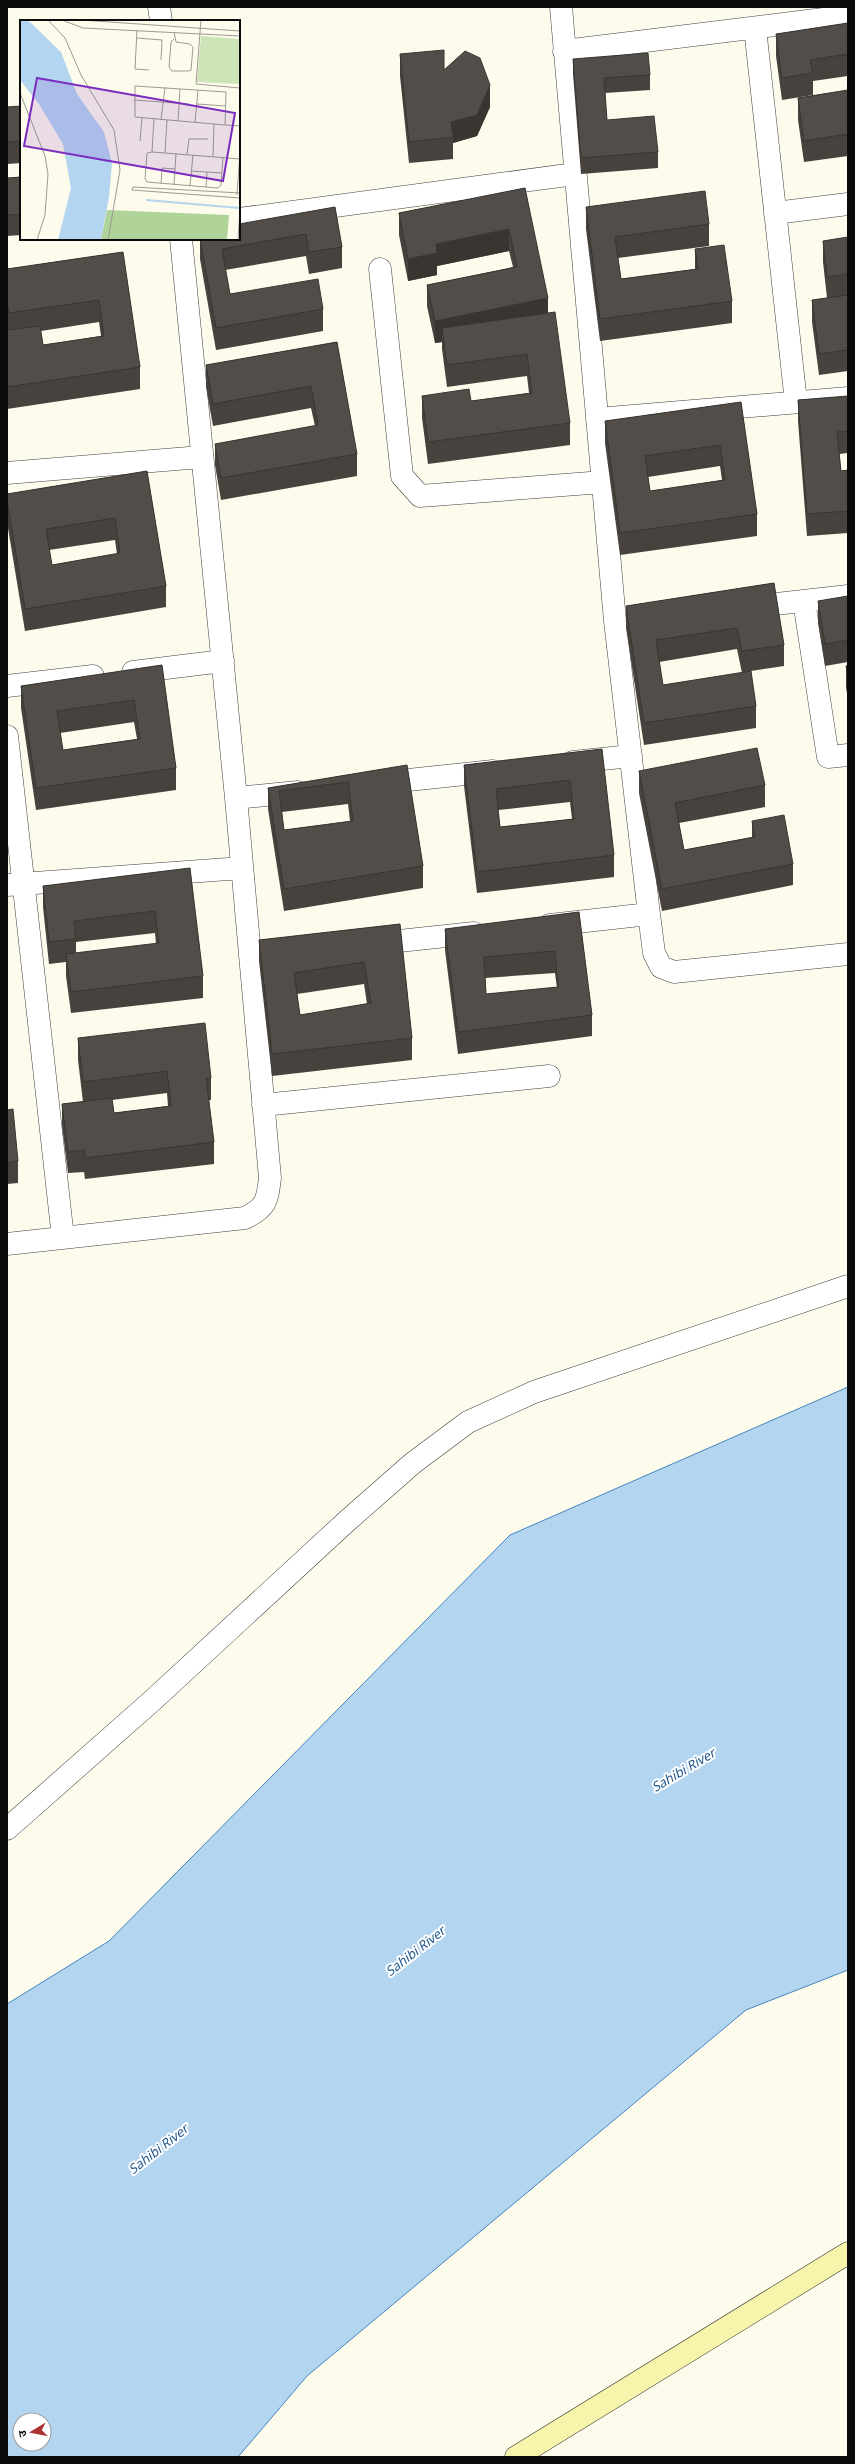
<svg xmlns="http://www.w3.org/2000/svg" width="855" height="2464" viewBox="0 0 855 2464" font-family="Georgia,'Noto Sans Devanagari',serif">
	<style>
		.water { fill: #b4d5f0; stroke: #4285bf; fill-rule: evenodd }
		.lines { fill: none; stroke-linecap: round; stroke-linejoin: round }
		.street-casing { stroke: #3e3e3e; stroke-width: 23 }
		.secondary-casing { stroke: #2d2d2d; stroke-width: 23 }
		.street { stroke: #fff; stroke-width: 22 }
		.secondary { stroke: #f7f4ac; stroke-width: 22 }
		.wall { fill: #47423e; fill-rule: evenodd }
		.shaded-wall { fill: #393632 }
		.building { fill: #524d48; stroke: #393632; fill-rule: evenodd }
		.labels { text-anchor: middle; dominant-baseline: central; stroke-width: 4; stroke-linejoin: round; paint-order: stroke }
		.water-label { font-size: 13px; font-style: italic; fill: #215890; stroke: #fff }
		.inset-river { fill: none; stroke: #b4d5f0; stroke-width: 2 }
		.inset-road { fill: none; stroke: #9c9b91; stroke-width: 1 }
		.view { fill: #7b2cbf; fill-opacity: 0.15; stroke: #7b2cbf; stroke-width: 2 }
		.inset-edge { fill: none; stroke: #0b0b0b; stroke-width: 2 }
	</style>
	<rect width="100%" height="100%" fill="#fdfbeb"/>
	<path class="water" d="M848,1387V1970L746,2010L307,2376L238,2457H7V2004L109,1941L510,1535ZM20,2420H44V2444H20Z"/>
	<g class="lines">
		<defs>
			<path id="street" d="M159,7L161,21
				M755,28L796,402
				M564,51L848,16
				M775,213L848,204
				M239,219L575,174
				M380,269L402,476L420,496L603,482
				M597,419L848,398
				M7,473L201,457
				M804,601L828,757L848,755
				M748,607L848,596
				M133,672L223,661
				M7,686L93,676
				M7,736L63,1238
				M573,762L631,756
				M380,783L493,771
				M236,798L298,792
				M7,885L242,868
				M649,914L654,953L661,967L674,972L848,954
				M550,925L649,914L615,621L561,7
				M371,944L474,933
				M250,956L289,952
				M263,1105L549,1076
				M7,1244L245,1218C267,1207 267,1201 270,1178L236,798L181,239
				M7,1829L153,1700L347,1521L413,1463L468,1422L534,1392L848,1286"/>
			<path id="secondary" d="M516,2457L848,2253"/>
		</defs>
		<use href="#street" class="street-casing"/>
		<use href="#secondary" class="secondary-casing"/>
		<use href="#street" class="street"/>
		<use href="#secondary" class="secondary"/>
	</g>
	<path class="wall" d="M848,23V76L813,81V95L782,100L776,56V34Z
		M400,54L444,70L490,107L477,136L453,143V159L409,163L400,76Z
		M573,59L650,75V90L605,93L607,120L658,152V168L581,174L573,74Z
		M848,90V156L804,162L798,120V98Z
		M21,106V163L8,164V178L21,177V235L7,236V107Z
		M525,188L548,313L570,423V445L428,464L422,418V396L471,401L529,393L527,376L447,387L442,349V342L435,343L427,306V285L513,267L509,251L437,266V275L408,281L399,235V213Z
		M335,207L342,247V268L309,274L306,256L225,270L230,294L323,309V331L216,350L200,259V239H239Z
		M586,207L709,224V246L618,258L621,279L695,269V249L732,301V323L600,341L586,229Z
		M848,237V371L819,375L812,322V300L827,298L823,262V241Z
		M123,252L140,367V389L7,409V330H8L7,324V269ZM99,322L101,336L43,345L41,331Z
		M337,342L357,454V476L221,500L215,465V444L315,426L311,408L213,426L206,387V365Z
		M848,396V453L839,454L841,471L848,470V533L807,536L798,421V400Z
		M741,402L757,514V536L620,555L605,443V421ZM720,466L722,480L650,491L648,477Z
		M147,471L166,586V607L25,631L7,522V494ZM115,540L117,554L52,565L49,550Z
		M774,583L784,645V666L751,671L756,706V728L644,745L626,628V606ZM737,649L742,673L663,685L659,662Z
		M848,596V662L825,666L818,623V601Z
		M162,665L176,768V790L36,810L21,708V686ZM134,722L137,739L63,750L60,733Z
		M848,665V698L846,688V666Z
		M602,749L614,855V877L477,893L464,786V765ZM570,802L572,819L500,827L498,810Z
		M407,765L423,866V888L284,911L268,809V788ZM348,804L350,821L284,830L282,812Z
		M639,771L765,785V807L679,823L684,850L752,837V821L793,864V885L662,911L639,793Z
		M190,868L203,976V998L71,1013L66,976V962L49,964L43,907V886ZM155,933L156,944L76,953V942Z
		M579,912L592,1015V1036L458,1054L445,950V929ZM555,973L557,988L486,994L485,978Z
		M400,924L412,1038V1060L272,1076L259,961V940ZM364,984L367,1004L300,1015L297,994Z
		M78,1038L211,1078V1100H209L214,1142V1164L85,1179L84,1172L68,1173L62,1126V1104L83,1102L78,1060ZM167,1093L168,1106L114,1113L112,1100Z
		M7,1110L18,1161V1183L7,1184Z"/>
	<path class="shaded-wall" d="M490,85V107L477,136L453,143V137L451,122Z
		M509,229V251L437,266V275L408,281V259L436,244Z
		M548,298V320L442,328V342L435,343V321Z"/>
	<path class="building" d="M848,23V54L810,60L813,73L782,78L776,34Z
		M444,50V70L465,51L480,58L490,85L477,115L451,122L453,137L409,142L400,54Z
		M648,53L650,75L604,78L607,120L654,116L658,152L581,158L573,59Z
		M848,90V134L804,141L798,98Z
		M21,106V141L7,142V107Z
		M21,177V214L7,215V178Z
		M525,188L548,298L435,321L427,285L517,267L509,229L436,244L437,253L408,259L399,213Z
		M705,191L709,224L615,237L621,279L698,269L695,249L724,245L732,301L600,319L586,207Z
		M335,207L342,247L309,252L306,234L222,249L230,294L318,279L323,309L216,328L200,239H239V224Z
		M848,237V274L827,277L823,241Z
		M123,252L140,367L7,387V330L40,326L43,345L104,336L99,300L9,313L7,302V269Z
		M848,295V350L819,354L812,300Z
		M555,312L570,423L428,442L422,396L469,389L471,401L532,393L527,354L447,365L442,328Z
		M337,342L357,454L221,478L215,444L318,425L311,386L213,404L206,365Z
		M848,396V431L837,432L841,471L848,470V511L807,514L798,400Z
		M741,402L757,514L620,533L605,421ZM720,445L725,480L650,491L645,456Z
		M147,471L166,586L25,609L7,500V494ZM115,518L120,553L52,565L46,529Z
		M774,583L784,645L742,651L737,628L656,640L663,685L751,671L756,706L644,723L626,606Z
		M848,596V640L825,644L818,601Z
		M162,665L176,768L36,788L21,686ZM134,700L140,739L63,750L57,711Z
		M848,665V676L846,666Z
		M757,748L765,785L675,803L684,850L755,837L752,821L784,815L793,864L662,889L639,771Z
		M602,749L614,855L477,872L464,765ZM570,780L574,819L500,827L496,789Z
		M407,765L423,866L284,889L268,788ZM348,782L353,821L284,830L279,791Z
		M190,868L203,976L71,992L66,954L159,943L155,911L74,921L76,939L49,942L43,886Z
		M579,912L592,1015L458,1032L445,929ZM555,951L558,987L486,994L484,957Z
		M400,924L412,1038L272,1054L259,940ZM364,962L371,1003L300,1015L294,973Z
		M205,1023L211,1078H206L214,1142L85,1158L84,1150L68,1152L62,1104L112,1098L114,1113L171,1106L167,1071L83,1082L78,1038Z
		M13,1109L18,1161L7,1163V1110Z"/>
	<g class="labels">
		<g class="water-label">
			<text transform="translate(684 1771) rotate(-31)">Sahibi River</text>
			<text transform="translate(416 1952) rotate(-38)">Sahibi River</text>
			<text transform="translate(159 2150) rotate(-38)">Sahibi River</text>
		</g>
	</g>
	<g transform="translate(20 20)">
		<rect width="220" height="220" fill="#fdfbeb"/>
		<path d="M181,16L220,19V64L177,62Z" fill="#cce4b8"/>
		<path d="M87,190L209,195L207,220H81Z" fill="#afd399"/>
		<path d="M0,0H7L12,4L41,32L57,74L84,112L92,143L89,177L81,220H38L51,168L43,124L19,84L0,60Z" fill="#b4d5f0"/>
		<path class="inset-river" d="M126,180L220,188"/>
		<path class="inset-road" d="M28,0L45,18L61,55L94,110L100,150L88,220M42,0L63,8L220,16M61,0L220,11M181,0L176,64L220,68M117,10L115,49L129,50M117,18L142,20L141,40M154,19L151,22L149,47L152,51H168L171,50L173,27L170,24L156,22L154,12M0,73L25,136L28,154L25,195L17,220M114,80L169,84M177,84L206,86M134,99L132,132L220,139M141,100L145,67M158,101L160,69M175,102L178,70M205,105L115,97V66L206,72L205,105L220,106M120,121L122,98M132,132L127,133L125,159L127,162L198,168L201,165L203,137M145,133L147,100M167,134L169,119H188M193,136L194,104M171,151L202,153M141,164L142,148L155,149M154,165L156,133M170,166L173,135M186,167L187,152M220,173L113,167L112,170L220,178M217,175L220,133M218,220L220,191"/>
		<path class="view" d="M17,58L215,93L203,161L4,126Z"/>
		<rect width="220" height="220" class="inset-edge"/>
	</g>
	<rect width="855" height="2464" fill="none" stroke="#0b0b0b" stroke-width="16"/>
	<g transform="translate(32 2432) rotate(260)"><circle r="19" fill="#ffffff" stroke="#9d9d9d"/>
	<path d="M0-3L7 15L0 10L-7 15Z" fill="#ad3331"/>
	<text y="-6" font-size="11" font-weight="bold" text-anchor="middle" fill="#0b0b0b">उ</text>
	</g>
</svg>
